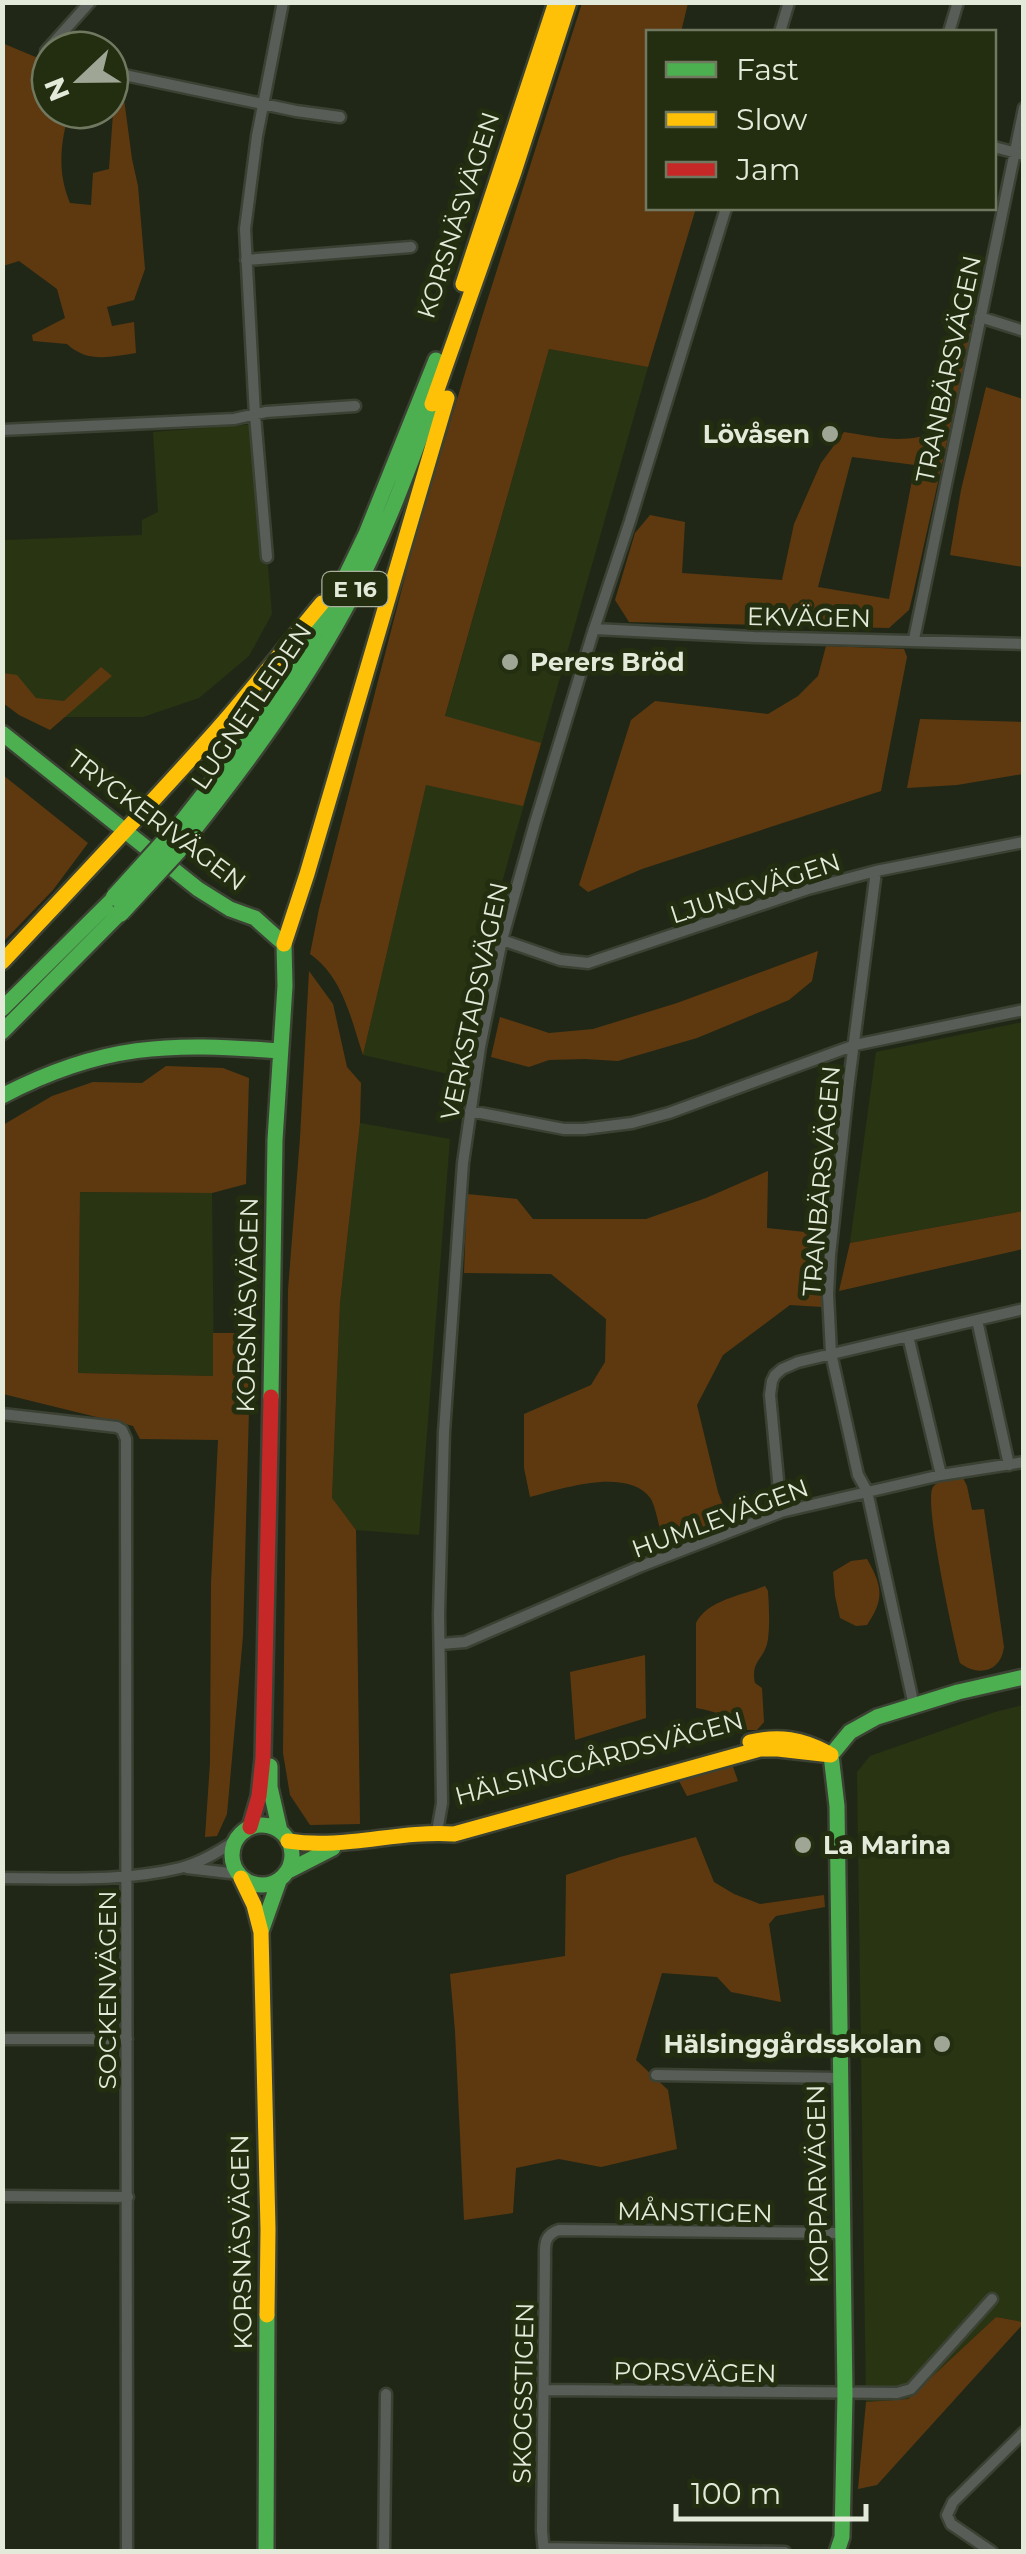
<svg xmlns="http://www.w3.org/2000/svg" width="1026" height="2554" viewBox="0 0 1026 2554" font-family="Montserrat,sans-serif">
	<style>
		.built { fill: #293413 }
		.green { fill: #5e3910; fill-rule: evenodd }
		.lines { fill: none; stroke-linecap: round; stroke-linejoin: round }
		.street-casing { stroke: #3b4133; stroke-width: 15 }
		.fast-casing { stroke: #3b4133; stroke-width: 20 }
		.slow-casing { stroke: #3b4133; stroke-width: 20 }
		.jam-casing { stroke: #3b4133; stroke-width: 20 }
		.street { stroke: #585d57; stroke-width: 10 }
		.fast { stroke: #4caf50; stroke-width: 15 }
		.slow { stroke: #ffc107; stroke-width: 15 }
		.jam { stroke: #c62828; stroke-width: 15 }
		.fast-bridge-casing { stroke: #3b4133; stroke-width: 22; stroke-linecap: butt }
		.fast-bridge { stroke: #4caf50; stroke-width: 18 }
		.poi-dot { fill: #9fa695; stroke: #232d10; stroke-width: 4 }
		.labels { text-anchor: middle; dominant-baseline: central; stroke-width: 10; stroke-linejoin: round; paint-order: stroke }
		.shield { fill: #232d10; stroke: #a9b19d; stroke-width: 2.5 }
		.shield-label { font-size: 22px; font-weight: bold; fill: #e3ead9 }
		.street-label { font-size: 25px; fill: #e3ead9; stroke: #232d10 }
		.poi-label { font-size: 25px; font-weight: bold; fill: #e3ead9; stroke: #232d10; text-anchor: end }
	</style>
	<rect width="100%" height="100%" fill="#212716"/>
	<path class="built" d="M549,349L648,367L495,907L457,1076L363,1055L426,784Z
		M256,424L272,614L249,656L199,698L143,717H60L3,678L2,540L142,535V520L158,512L153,432Z
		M1023,1022V1211L850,1243L876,1052Z
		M360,1123L450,1139L419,1535L356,1530L332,1499L340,1303Z
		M80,1192L212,1193L214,1376L78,1373Z
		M1023,1705V2322L996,2317L908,2399L866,2402L857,1772L870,1756L995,1712Z"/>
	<path class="green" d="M582,3H688L681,32H648V208H696L648,367L549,349L445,716L541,743L523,806L426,785L363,1055C351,1019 343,977 310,954L319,909L414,542L481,320Z
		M2,43L50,63V110H70C60,142 57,172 70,203L91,205L93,173L109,169L115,86L122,84L132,159L138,186L145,269L134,300L107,307L112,326L134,322L136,353C110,357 87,363 67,344L33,341L32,335L65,318L57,289L19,261L3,266Z
		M962,324L973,325L913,594L909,610L889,628L629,622L615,600L635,533L650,515L685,522L682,573L782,580L794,524L821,463L844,432C883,438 904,445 942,430ZM852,457L915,465L889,599L818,587Z
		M986,387L1023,399V567L950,555L961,490Z
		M826,646L904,649L907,657L881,791L642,869L588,892L579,885L631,720L655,701L768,714L798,696L818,676Z
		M101,667L112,676L50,730L19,715L3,703V673L17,675L36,698L64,701Z
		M920,719L1023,722V774L957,785L907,788Z
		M3,775L88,843L53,890L3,942Z
		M818,951L812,981L789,1000L697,1038L618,1061L585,1059L549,1060L529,1067L491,1057L500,1017L549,1033L593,1029L677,1003Z
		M309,971L333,1004L347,1067L361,1083L360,1123L340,1303L332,1498L356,1530L360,1824L310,1825L290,1795L283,1753L288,1290L300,1138Z
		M166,1066L223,1068L249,1078L246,1184L212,1193L80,1192L78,1373L213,1376V1333H251L243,1636L227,1814L217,1836L205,1837L210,1763L211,1584L218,1440L140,1439L133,1426L3,1394V1125L52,1096L93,1082L142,1083Z
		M768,1171L767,1228L824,1234L822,1307L790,1305L723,1355L697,1405L718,1492L731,1526L666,1552C662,1541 656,1507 651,1499C628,1466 561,1489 530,1497L524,1468V1414L591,1385L605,1362L606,1319L551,1274L464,1273L467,1194L517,1199L533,1219H646L706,1198Z
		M1023,1211V1249L839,1291L850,1243Z
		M962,1476L967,1486L972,1510L984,1509L1004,1647C1001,1672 978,1677 960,1663C954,1640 923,1500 933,1487C939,1479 953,1479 962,1476Z
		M867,1559C882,1585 885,1599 867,1625L856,1626L840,1618L835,1596L833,1572L851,1561Z
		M765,1586L768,1591C769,1607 770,1623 768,1639C765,1660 750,1660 755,1683L762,1688L764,1722L757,1730H741C727,1716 715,1711 696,1708V1623C707,1600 743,1595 765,1586Z
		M645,1655L646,1718L575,1740L570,1672Z
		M732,1764L738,1781L687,1796L679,1781Z
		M696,1837L714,1882L734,1894L760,1904L824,1895L825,1907L776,1916L769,1924L781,2002L731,1992L717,1977L662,1973L636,2060L668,2090L677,2149L601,2167L559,2159L516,2168L513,2213L464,2220L455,2031L450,1974L565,1956L566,1875L620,1857Z
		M996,2317L1023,2322V2324L877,2485L858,2489L866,2402L908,2399Z"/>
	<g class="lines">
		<defs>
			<path id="street" d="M780,32L789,2
				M949,32L958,2
				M46,51L90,2
				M110,72L296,111L340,117
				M994,147L1024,155
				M246,260L411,247
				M980,317L1024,331
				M2,430L234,419L266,412L355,406
				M267,557L255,415L245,229L257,136L283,2
				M594,629L754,637L1024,644
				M914,639L1024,108
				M876,871L848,1089L830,1255L828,1294L831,1353L858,1475L867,1491L914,1706
				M502,940L560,960L588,963L808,889L876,871L1024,842
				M470,1111L564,1129H584L632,1123L669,1113L855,1045L1024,1010
				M977,1320L1009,1465
				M908,1336L941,1475
				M2,1414L117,1427L122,1430L126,1439L127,2552
				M781,1512L770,1395L772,1381L775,1375L782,1369L798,1362L1024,1309
				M441,1644L465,1642L641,1566L781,1512L941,1475L1024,1462
				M437,1832L442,1803L439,1615L444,1432L463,1163L480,1047L502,940L534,826L594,629L630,521L726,208
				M187,1868L238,1874
				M2,1878C62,1878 122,1882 180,1868C200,1863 218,1852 235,1841
				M2,2039H127
				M656,2075L840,2078
				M2,2196L128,2197
				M544,2390L897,2393L911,2389L992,2299
				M544,2548L785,2552
				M384,2552L386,2394
				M544,2552L542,2531L545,2260C545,2246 543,2235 559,2230L842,2233
				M992,2552L951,2524L947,2515L953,2502L1024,2432"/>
			<path id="fast" d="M2,733L198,889L230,909L255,918L284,944L285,986L275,1140L271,1397
				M173,833L249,736L276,697L335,598L366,534L436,360
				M178,850C239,774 298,695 345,609C381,544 407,474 432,404
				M2,1009L115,897
				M2,1032L120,913
				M2,1096C101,1044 170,1042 279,1051
				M831,1755L837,1806L845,2394L842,2537L837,2552
				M831,1755L850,1732L877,1717L958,1692L1024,1677
				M270,1766V1787L280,1831
				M232 1855a30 30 0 1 1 60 0a30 30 0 1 1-60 0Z
				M288,1871L333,1848
				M262,1929L279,1881
				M266,2552L267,2315"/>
			<path id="slow" d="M463,284L556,2
				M432,404L514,172L569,2
				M284,944L307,874L447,398
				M2,962C74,886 145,810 215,732C252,691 286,646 322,603
				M750,1742C779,1735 802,1739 828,1753
				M288,1841C344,1850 398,1830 454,1834L760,1749H778L831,1755
				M241,1878L254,1905L261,1932L268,2229L267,2315"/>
			<path id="jam" d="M250,1827L259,1796L263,1758L271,1397"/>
		</defs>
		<use href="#street" class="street-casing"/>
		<use href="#fast" class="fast-casing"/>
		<use href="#slow" class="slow-casing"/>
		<use href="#jam" class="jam-casing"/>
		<use href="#street" class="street"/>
		<use href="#fast" class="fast"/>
		<use href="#slow" class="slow"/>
		<use href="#jam" class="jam"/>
		<defs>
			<path id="fast-bridge" d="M115,897L173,833
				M120,913L178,850"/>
		</defs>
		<use href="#fast-bridge" class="fast-bridge-casing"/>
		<use href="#fast-bridge" class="fast-bridge"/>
	</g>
	<g class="poi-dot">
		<circle cx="830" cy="434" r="10"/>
		<circle cx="510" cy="662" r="10"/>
		<circle cx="803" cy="1845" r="10"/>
		<circle cx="942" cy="2044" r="10"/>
	</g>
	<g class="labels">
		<rect class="shield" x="322.5" y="572" width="65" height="34" rx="8"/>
		<g class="shield-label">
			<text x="355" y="589">E 16</text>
		</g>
		<g class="street-label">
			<text transform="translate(458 215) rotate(-72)">KORSNÄSVÄGEN</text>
			<text transform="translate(948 369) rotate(-78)">TRANBÄRSVÄGEN</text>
			<text transform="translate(809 617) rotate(1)">EKVÄGEN</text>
			<text transform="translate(251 706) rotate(-56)">LUGNETLEDEN</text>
			<text transform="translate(157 820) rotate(37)">TRYCKERIVÄGEN</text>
			<text transform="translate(755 888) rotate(-18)">LJUNGVÄGEN</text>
			<text transform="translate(474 1001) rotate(-78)">VERKSTADSVÄGEN</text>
			<text transform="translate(821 1181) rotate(-85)">TRANBÄRSVÄGEN</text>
			<text transform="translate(247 1305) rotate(-89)">KORSNÄSVÄGEN</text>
			<text transform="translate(720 1518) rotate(-20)">HUMLEVÄGEN</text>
			<text transform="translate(599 1758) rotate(-15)">HÄLSINGGÅRDSVÄGEN</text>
			<text transform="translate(107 1990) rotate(-90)">SOCKENVÄGEN</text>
			<text transform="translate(817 2184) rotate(-91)">KOPPARVÄGEN</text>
			<text transform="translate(695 2212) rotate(1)">MÅNSTIGEN</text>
			<text transform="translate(241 2242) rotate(-91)">KORSNÄSVÄGEN</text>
			<text transform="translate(695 2372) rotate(1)">PORSVÄGEN</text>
			<text transform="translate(523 2393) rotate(-89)">SKOGSSTIGEN</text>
		</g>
		<g class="poi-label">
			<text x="810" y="434">Lövåsen</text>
			<text x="530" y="662" text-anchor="start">Perers Bröd</text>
			<text x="823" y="1845" text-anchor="start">La Marina</text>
			<text x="922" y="2044">Hälsinggårdsskolan</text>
		</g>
	</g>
	<rect width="1026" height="2554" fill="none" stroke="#e3ead9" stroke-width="10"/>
	<rect x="646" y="30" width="350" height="180" fill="#232d10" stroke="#707960" stroke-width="2.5"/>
	<rect x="666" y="62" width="50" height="15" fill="#4caf50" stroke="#707960" stroke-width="2.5"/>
	<text x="736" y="80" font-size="30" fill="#e3ead9">Fast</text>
	<rect x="666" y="112" width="50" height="15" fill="#ffc107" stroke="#707960" stroke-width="2.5"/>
	<text x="736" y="130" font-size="30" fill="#e3ead9">Slow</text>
	<rect x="666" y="162" width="50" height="15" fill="#c62828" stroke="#707960" stroke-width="2.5"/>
	<text x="736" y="180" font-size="30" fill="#e3ead9">Jam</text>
	<g transform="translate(80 80) rotate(248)"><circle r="48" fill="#232d10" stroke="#707960" stroke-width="2.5"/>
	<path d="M0-8L18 38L0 25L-18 38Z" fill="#9fa695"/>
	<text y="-15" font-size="28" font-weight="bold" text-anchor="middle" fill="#e3ead9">N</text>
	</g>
	<path d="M676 2504v15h190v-15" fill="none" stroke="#e3ead9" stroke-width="5"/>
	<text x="691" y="2504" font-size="30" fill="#e3ead9" stroke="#232d10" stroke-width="8" paint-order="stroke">100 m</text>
</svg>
